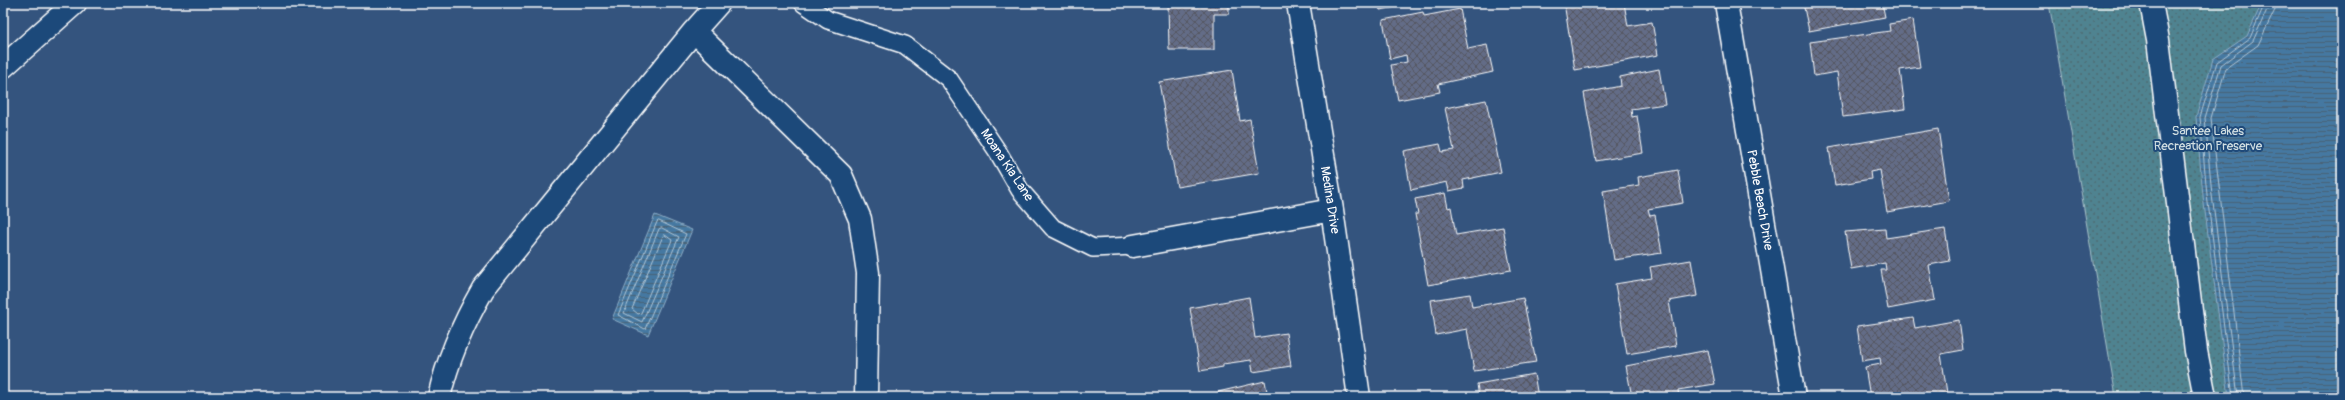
<svg xmlns="http://www.w3.org/2000/svg" width="2345" height="400" viewBox="0 0 2345 400" font-family="Pangolin,sans-serif">
	<style>
		.green { fill: url(#green-dots); stroke: #a7c1c8 }
		.water { fill: url(#water-rules); stroke: #8faec7 }
		.lines { fill: none; stroke-linecap: round; stroke-linejoin: round }
		.shore { stroke: #b4c9d9; stroke-width: 1 }
		.building { fill: url(#building-cross-hatch); stroke: #fff }
		.service-casing { stroke: #fff; stroke-width: 20 }
		.minor-casing { stroke: #fff; stroke-width: 25 }
		.tertiary-casing { stroke: #fff; stroke-width: 25 }
		.service { stroke: #1f4a7a; stroke-width: 17 }
		.minor { stroke: #1f4a7a; stroke-width: 22 }
		.tertiary { stroke: #1f4a7a; stroke-width: 22 }
		.labels { text-anchor: middle; dominant-baseline: central; stroke-width: 4; stroke-linejoin: round; paint-order: stroke }
		.park-label { font-size: 13px; fill: #d3e0e3; stroke: #1f4a7a }
		.street-label { font-size: 13px; fill: #fff; stroke: #1f4a7a }
	</style>
	<defs>
		<pattern id="green-dots" width="8" height="8" patternUnits="userSpaceOnUse"><rect width="8" height="8" fill="#4f8390"/><path d="M2 2h.1M6 6h.1" fill="none" stroke="#4e6a71" stroke-width="1.8" stroke-linecap="round"/></pattern>
		<pattern id="water-rules" width="6" height="5" patternUnits="userSpaceOnUse"><rect width="6" height="5" fill="#4478a1"/><path d="M0 2.5h6" fill="none" stroke="#486276"/></pattern>
		<pattern id="building-cross-hatch" width="8" height="8" patternUnits="userSpaceOnUse"><rect width="8" height="8" fill="#646c87"/><path d="M0 0l8 8M0 8l8-8" fill="none" stroke="#545761"/></pattern>
	</defs>
	<rect width="100%" height="100%" fill="#34547e"/>
	<filter id="ink" filterUnits="userSpaceOnUse"><feTurbulence type="fractalNoise" baseFrequency=".025" numOctaves="2"/><feDisplacementMap in="SourceGraphic" scale="8" xChannelSelector="R" yChannelSelector="G"/><feConvolveMatrix kernelMatrix="1 2 1 2 8 2 1 2 1" color-interpolation-filters="sRGB"/></filter>
	<g filter="url(#ink)">
		<path class="green" d="M2049,3H2342V397H2116Z"/>
		<path class="water" d="M2262,3H2342V397H2229L2203,196L2196,117L2213,59L2247,36Z
			M655,215L692,230L648,335L612,319Z"/>
		<g class="lines">
			<path class="shore" d="M659,221L686,234L645,329L618,315L657,222Z
				M662,228L679,237L642,322L624,313L659,229Z
				M665,235L672,240L641,313L638,314L632,309L663,236Z
				M2233,397L2207,195L2200,117L2217,62L2250,38L2265,3
				M2238,397L2212,195L2205,118L2221,65L2253,41L2270,3
				M2244,397L2211,118L2226,68L2258,45L2275,10L2276,3"/>
		</g>
		<path class="building" d="M1168,3H1229V14H1214V50H1169Z
			M1378,3H1419L1380,10Z
			M1564,3H1624L1628,26L1652,22L1658,55L1575,70Z
			M1803,3H1882L1885,17L1809,31Z
			M1460,9L1468,49L1487,45L1493,72L1438,84L1440,92L1398,100L1391,65L1407,62L1406,55L1390,59L1383,20L1423,12L1424,16Z
			M1913,20L1920,67L1900,70L1905,109L1843,117L1837,72L1814,76L1810,42L1890,31L1889,24Z
			M1659,69L1665,104L1631,109L1632,117L1637,116L1643,153L1596,161L1584,93L1621,86L1620,77Z
			M1232,70L1240,121L1250,119L1259,173L1177,187L1159,82Z
			M1486,100L1501,172L1463,180L1464,188L1449,191L1447,182L1411,190L1404,151L1440,144L1442,152L1454,150L1445,108Z
			M1938,129L1949,201L1887,212L1880,170L1870,172L1871,179L1835,185L1829,148Z
			M1678,170L1683,203L1648,209L1650,216L1655,215L1662,253L1614,260L1603,191L1639,185L1638,177Z
			M1445,193L1448,208L1451,207L1456,235L1503,227L1511,270L1428,285L1415,214H1418L1415,199Z
			M1885,229L1886,238L1945,229L1950,261L1929,265L1935,300L1888,309L1881,270H1886L1885,263L1851,269L1845,232Z
			M1691,260L1697,296L1669,301L1676,346L1627,354L1615,284L1652,278L1650,267Z
			M1470,294L1472,307L1523,298L1536,362L1474,371L1467,329L1436,335L1431,300Z
			M1249,297L1255,338L1286,333L1291,366L1253,372L1251,360L1223,364V367L1200,371L1190,308Z
			M1913,318L1915,328L1959,320L1963,350L1941,354L1947,393L1924,397H1870L1865,367L1881,364L1880,358L1862,361L1857,326Z
			M1708,350L1715,384L1678,390L1679,397H1632L1626,366Z
			M1534,374L1538,397H1479L1477,384Z
			M1265,381L1268,397H1208L1218,394V392Z"/>
		<g class="lines">
			<defs>
				<path id="service" d="M803,3L828,20L905,45L949,79L998,152L1020,190L1053,228L1093,248L1133,246"/>
				<path id="minor" d="M719,3L694,31L841,175L860,219L868,273L866,397
					M1298,3L1332,210L1359,397
					M2151,3L2158,40L2196,351L2205,397
					M3,67L75,3
					M1133,246L1332,210
					M439,397C448,358 463,324 483,289L694,31"/>
				<path id="tertiary" d="M1726,3L1794,397"/>
			</defs>
			<use href="#service" class="service-casing"/>
			<use href="#minor" class="minor-casing"/>
			<use href="#tertiary" class="tertiary-casing"/>
			<use href="#service" class="service"/>
			<use href="#minor" class="minor"/>
			<use href="#tertiary" class="tertiary"/>
		</g>
	</g>
	<g class="labels">
		<g class="park-label">
			<text x="2208" y="131">Santee Lakes<tspan x="2208" dy="15">Recreation Preserve</tspan></text>
		</g>
		<g class="street-label">
			<text transform="translate(1007 165) rotate(56)">Moana Kia Lane</text>
			<text transform="translate(1330 200) rotate(81)">Medina Drive</text>
			<text transform="translate(1760 200) rotate(80)">Pebble Beach Drive</text>
		</g>
	</g>
	<rect width="2345" height="400" fill="none" stroke="#1f4a7a" stroke-width="16"/>
	<rect x="8" y="8" width="2329" height="384" fill="none" stroke="#fff" stroke-width="1.5" filter="url(#ink)"/>
</svg>
